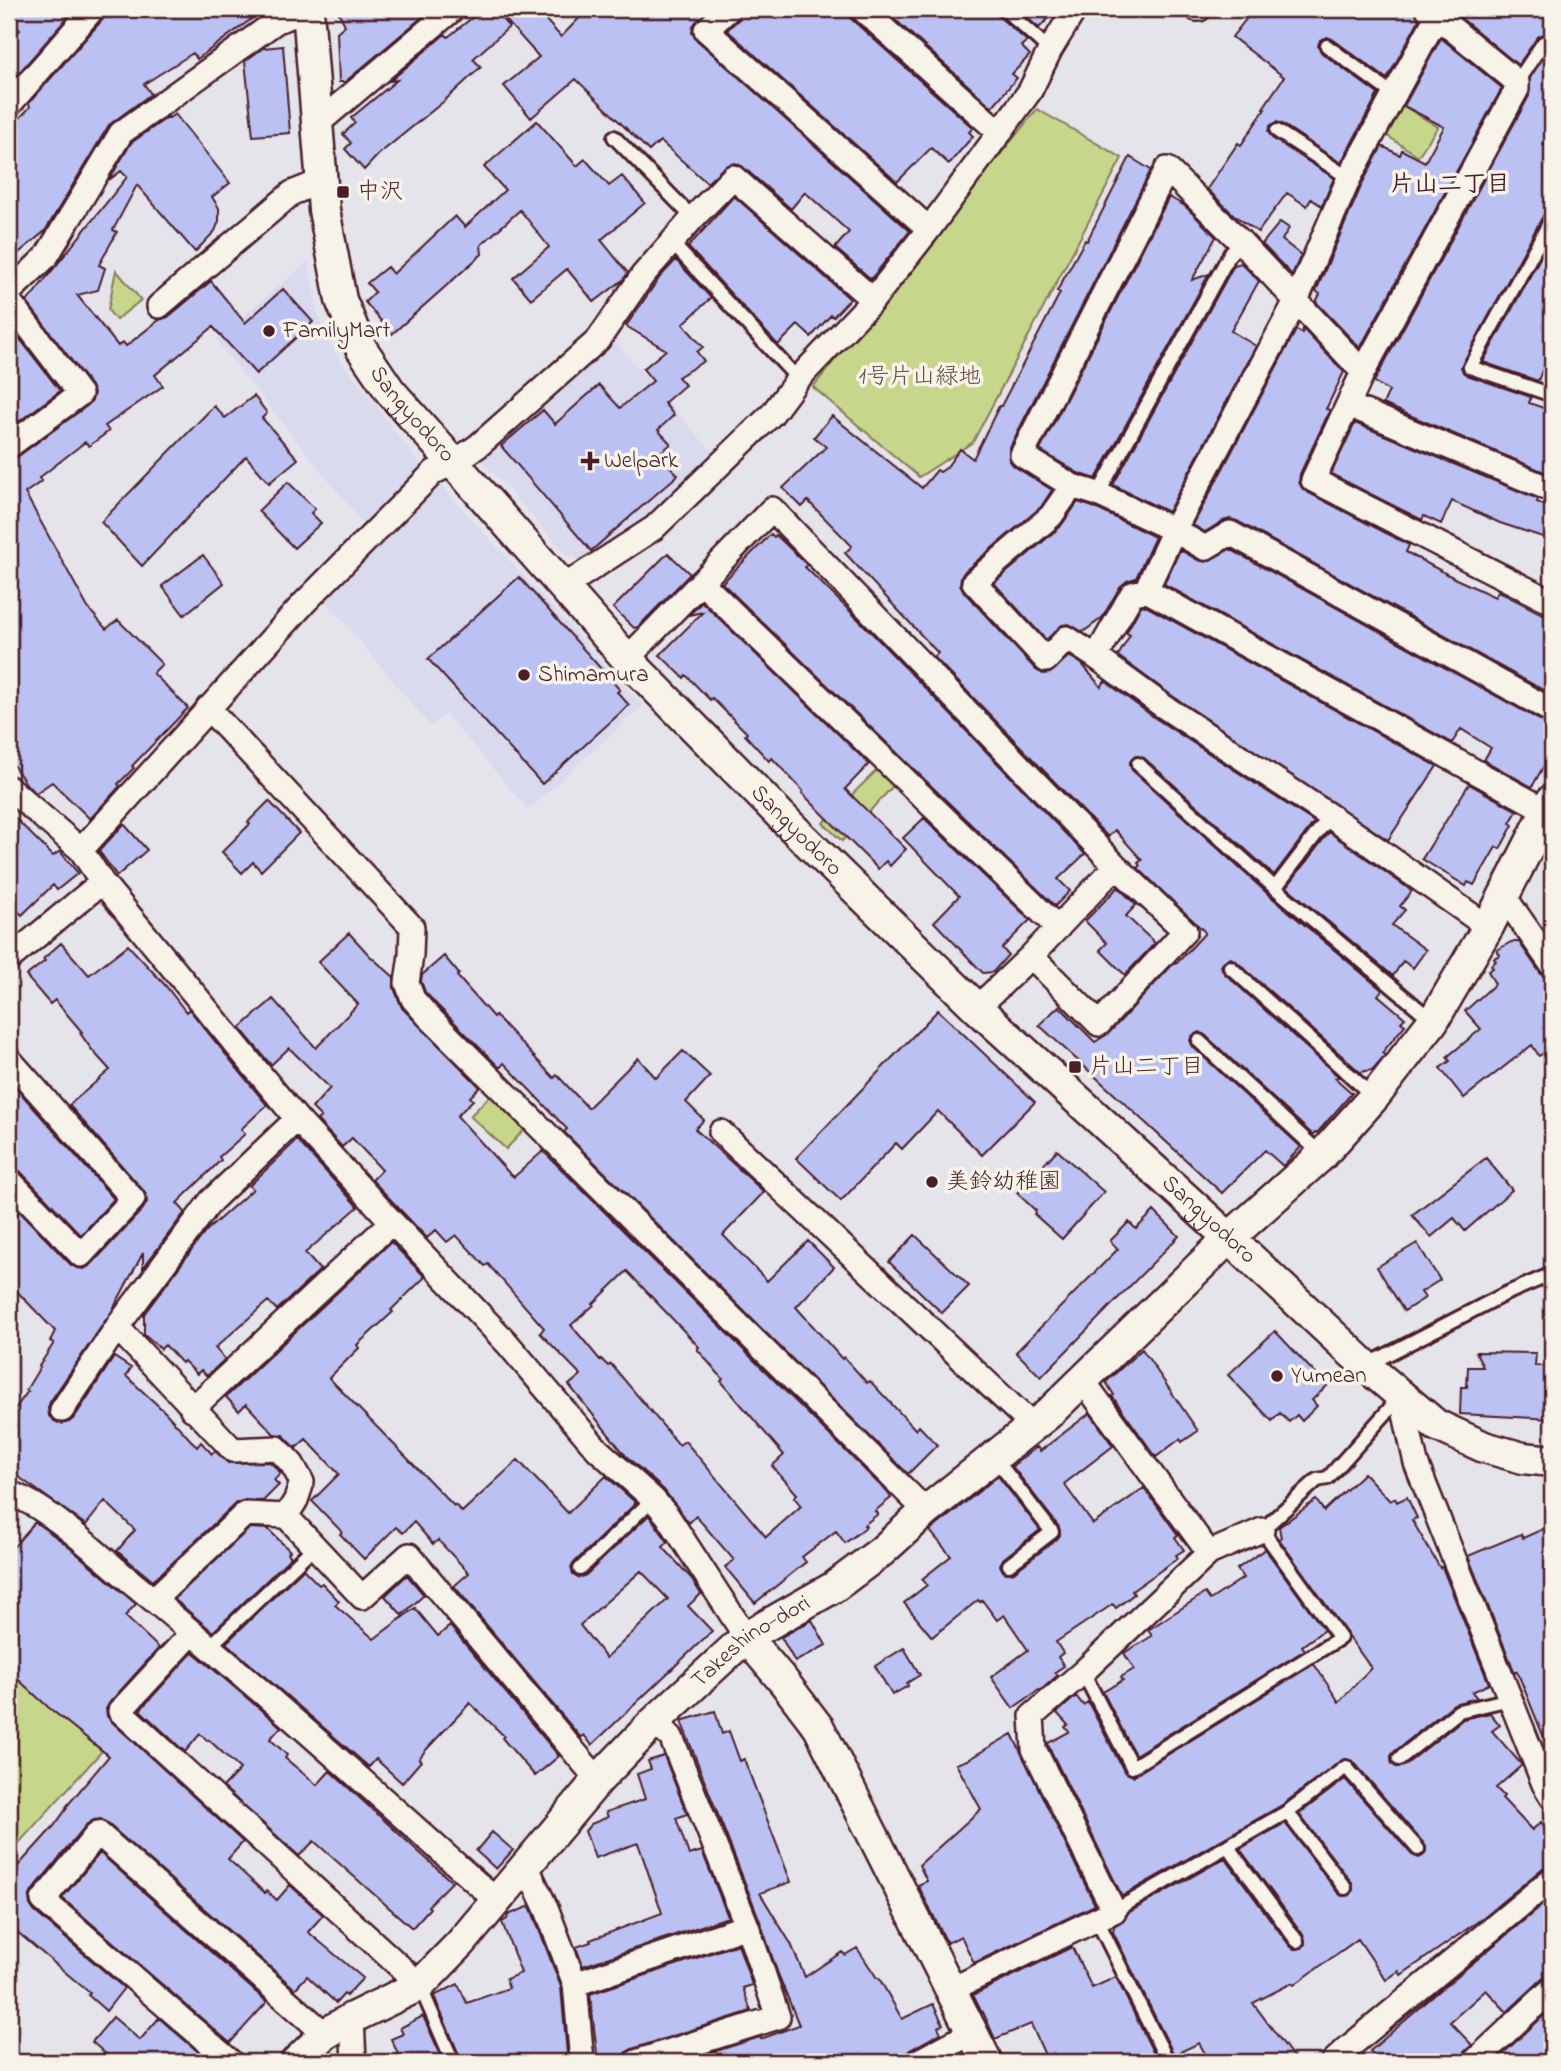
<svg xmlns="http://www.w3.org/2000/svg" width="1561" height="2071" viewBox="0 0 1561 2071" font-family="'Indie Flower','Klee One',sans-serif">
	<style>
		.built { fill: #d9daed }
		.green { fill: #c6d68a; stroke: #887a5a; stroke-width: 2 }
		.building { fill: #bcc1f3; stroke: #4a1f2b; stroke-width: 2; fill-rule: evenodd }
		.lines { fill: none; stroke-linecap: round; stroke-linejoin: round }
		.service-casing { stroke: #4a1f2b; stroke-width: 18 }
		.minor-casing { stroke: #4a1f2b; stroke-width: 28 }
		.tertiary-casing { stroke: #4a1f2b; stroke-width: 35 }
		.service { stroke: #f7f3e8; stroke-width: 12 }
		.minor { stroke: #f7f3e8; stroke-width: 23 }
		.tertiary { stroke: #f7f3e8; stroke-width: 30 }
		.poi-dot { fill: #4a1f2b; stroke: #f7f3e8; stroke-width: 2.5 }
		.labels { text-anchor: middle; dominant-baseline: central; stroke-width: 7; stroke-linejoin: round; paint-order: stroke }
		.poi-label { font-size: 23px; fill: #4a1f2b; stroke: #f7f3e8; text-anchor: start }
		.park-label { font-size: 23px; fill: #694d43; stroke: #f7f3e8 }
		.street-label { font-size: 23px; fill: #4a1f2b; stroke: #f7f3e8 }
		.neighbourhood-label { font-size: 24px; font-weight: bold; fill: #4a1f2b; stroke: #f7f3e8 }
	</style>
	<rect width="100%" height="100%" fill="#e5e4eb"/>
	<filter id="ink" filterUnits="userSpaceOnUse"><feTurbulence type="fractalNoise" baseFrequency=".0143" numOctaves="2"/><feDisplacementMap in="SourceGraphic" scale="14" xChannelSelector="R" yChannelSelector="G"/><feConvolveMatrix kernelMatrix="1 2 1 2 8 2 1 2 1" color-interpolation-filters="sRGB"/></filter>
	<g filter="url(#ink)">
		<path class="built" d="M308,261L318,314L336,354L422,466L365,526L216,340Z
			M613,339L714,454L648,518L587,560L569,557L484,463L482,453Z
			M439,483L642,706L528,810L446,714L431,727L324,598Z"/>
		<path class="green" d="M1395,101L1438,127L1418,156L1380,131Z
			M1037,109L1122,158L973,442L919,477L813,387Z
			M116,270L141,300L116,320L108,310Z
			M878,769L894,785L842,841L823,823Z
			M491,1095L526,1128L506,1149L470,1116Z
			M9,1671L102,1751L9,1854Z"/>
		<path class="building" d="M9,9H75L10,83L9,43L20,30L9,20Z
			M107,9H265L197,59L193,53L144,84L151,94L109,125L45,231L9,261V130L30,107L29,103L104,18Z
			M337,9H424L427,13L345,82H339L337,32L345,25Z
			M483,9H493L509,27L473,59L481,67L443,102L379,154L364,170L345,149L351,143L343,134L355,123L351,118L397,80L390,81L445,34L448,37Z
			M496,9H536L561,37L588,9H709L693,26L692,33L697,40L910,231L871,279L835,248L849,232L805,192L791,209L742,166L735,163L724,167L707,183L660,141L649,151L576,79L531,118L504,86L539,57Z
			M743,9H840L973,128L969,132L973,136L949,164L931,148L897,182L727,30L739,19Z
			M896,9H995L998,16L1027,41L1021,46L1030,55L1012,74L1017,78L992,107L890,15Z
			M1017,9H1057L1039,28Z
			M1254,9H1414L1419,20L1387,79L1332,39L1327,37L1320,40L1318,46L1322,53L1378,94L1341,163L1282,124L1277,122L1270,126L1268,131L1272,138L1334,178L1322,206L1311,199L1307,206L1287,193L1258,232L1234,215L1207,189L1238,143L1241,145L1265,109L1263,108L1284,77L1232,37Z
			M1450,9H1552V39L1544,34L1539,36L1518,65Z
			M1441,38L1502,88L1360,348L1316,302L1320,294L1316,291L1362,184L1382,146L1400,155L1402,150L1425,162L1444,127L1404,106Z
			M283,46L290,133L253,136L245,61L263,48Z
			M1545,55L1552,58V126L1543,145L1552,150V209L1544,214L1461,367L1463,372L1467,375L1531,397L1529,403L1552,411V466L1549,474L1383,404L1389,391L1374,382L1529,96L1530,78Z
			M175,114L230,183L212,197L219,208V221L215,231L195,252L137,185L113,230L117,232L99,265L105,268L98,290L77,295L118,346L123,342L126,346L159,320L168,317L211,281L245,323L283,289L313,322L256,374L213,327L155,375L163,386L105,426L109,431L89,446L85,442L39,478L42,481L25,493L88,608L106,629L118,620L162,664L153,673L188,708L132,766L134,768L118,784L120,786L90,819L52,782L36,793L27,785L9,759V460L17,457L88,405L92,400L94,393L91,386L27,302L127,177L121,171L109,180L131,143L168,117L169,118Z
			M537,121L577,166L585,159L609,186L622,176L645,203L601,240L628,273L623,280L594,302L567,269L531,299L513,278L549,247L520,210L481,245L482,254L392,334L365,302L375,292L367,283L387,267L393,274L455,216L465,227L505,190L484,167Z
			M1130,157L1151,170L1009,449L1010,461L1014,466L1052,490L1041,507L965,571L961,577L960,584L964,592L1036,670L1043,674L1050,673L1069,656L1082,664L1101,687L1105,681L1155,718L1314,822L1274,875L1144,758L1136,756L1130,762L1132,770L1269,895L1382,990L1378,995L1405,1018L1401,1022L1405,1025L1382,1053L1385,1055L1380,1061L1372,1070L1360,1072L1236,961L1231,958L1224,961L1221,966L1224,973L1339,1077L1335,1078L1352,1093L1317,1133L1315,1132L1313,1135L1205,1035L1200,1032L1193,1035L1190,1040L1193,1047L1301,1147L1283,1166L1265,1150L1222,1193L1039,1025L1059,1006L1095,1042L1109,1033L1175,962L1177,963L1205,933L1204,931L1138,868L1140,866L1138,863L1142,860L1115,830L1108,837L934,657L938,653L845,553L852,546L808,501L802,507L783,488L826,447L814,437L832,416L922,488L937,470L940,472L946,468L960,449L973,459L999,406H1001L1060,293L1057,291L1085,240L1087,241Z
			M734,196L850,299L833,317L831,315L811,337L798,325L778,345L688,247Z
			M1169,197L1185,206L1216,237L1192,280L1209,274L1096,479L1078,473L1040,450Z
			M1280,222L1289,228L1282,240L1301,255L1292,275L1262,244Z
			M1552,236V344L1538,381L1483,362Z
			M676,260L711,298L683,324L703,347L697,352L704,361L678,377L685,385L664,403L674,415L658,430L671,444L659,454L678,475L591,551L501,446L543,410L555,424L599,385L620,408L653,381L643,369L666,350L626,326L660,277Z
			M1241,263L1259,281L1231,331L1256,346L1168,512L1113,485L1234,265Z
			M9,325L60,391L9,429Z
			M1303,329L1344,372L1326,409L1330,410L1300,474L1299,482L1302,488L1307,492L1409,545L1406,552L1456,579L1495,597L1498,591L1552,619V695L1237,521L1230,519L1223,521L1205,532L1193,525L1296,330L1302,333Z
			M254,396L267,413L262,418L298,459L269,483L246,456L142,566L101,522L214,406L225,418Z
			M1355,423L1538,499L1537,502L1552,509V540L1500,523L1452,501L1441,524L1424,516L1422,520L1331,474Z
			M288,482L315,509L311,513L321,523L294,548L258,511Z
			M1078,502L1093,507L1155,537L1136,578L1127,581L1120,587L1102,618L1083,632L1069,624L1062,625L1046,640L994,583L1060,527Z
			M771,534L774,537L776,535L802,560L807,565L805,567L868,629L1085,854L1058,879L1070,891L1055,906L722,583Z
			M1230,549L1545,723L1552,725V751L1532,787L1484,760L1491,748L1461,729L1452,743L1164,584L1180,550L1198,560L1206,562Z
			M668,553L690,574L638,627L634,628L613,608Z
			M203,555L224,583L184,615L162,586Z
			M519,577L620,690L617,692L629,705L542,784L428,659Z
			M702,602L869,764L845,789L906,849L890,866L886,861L878,869L802,793L803,791L772,758L769,761L745,735L747,733L712,698L710,700L686,675L684,678L660,655L703,612L689,615Z
			M1144,605L1437,766L1388,840L1171,695L1118,656L1130,635L1126,633L1141,606Z
			M1469,784L1517,811L1510,823L1513,825L1500,849L1496,847L1474,885L1468,882L1466,886L1422,859Z
			M269,801L299,833L261,871L253,862L242,873L222,852L250,824L248,822Z
			M9,812L53,856L60,851L78,873L57,890L53,885L22,915L18,911L9,921Z
			M924,818L1030,920L1002,948L1008,955L993,972L983,973L934,922L959,896L903,838Z
			M124,824L147,850L117,876L99,851Z
			M1329,832L1412,891L1400,906L1405,910L1392,925L1426,950L1413,968L1403,961L1393,976L1287,887Z
			M1118,887L1136,905L1126,916L1155,943L1125,975L1100,950L1107,943L1085,921Z
			M349,933L370,956L394,977V988L402,1008L480,1087L470,1097L473,1100L457,1116L509,1173L514,1177L543,1151L888,1493L891,1498L875,1511L878,1514L864,1525L866,1527L845,1543L836,1531L802,1557L806,1562L755,1603L725,1567L734,1560L696,1516L689,1523L664,1490L626,1456L569,1385L581,1375L540,1333L544,1328L488,1264L485,1266L456,1235L447,1242L436,1230L427,1238L372,1180L382,1170L352,1138L342,1147L317,1120L321,1117L312,1108L330,1088L289,1048L271,1065L240,1028L273,999L316,1048L358,1004L318,962ZM627,1271L699,1347L697,1349L723,1379L721,1381L784,1455L772,1466L797,1494L794,1497L801,1506L766,1537L685,1441L679,1445L611,1364L608,1366L601,1359L600,1360L571,1325L594,1305L593,1304Z
			M1511,942H1519L1541,974L1545,977L1552,979V1048L1539,1056L1532,1045L1464,1098L1440,1068L1450,1061L1447,1057L1481,1029L1465,1011L1495,984L1488,971L1493,968L1491,965L1496,961L1494,958L1500,955L1497,950Z
			M61,943L89,975L128,945L165,985L186,1012L189,1009L267,1105L241,1129L245,1134L219,1157L221,1160L177,1203L185,1212L143,1268V1253L112,1311L50,1402L48,1408L49,1416L54,1421L62,1424L69,1422L74,1418L114,1357L131,1368L126,1376L165,1412L197,1447L201,1442L212,1454L215,1451L228,1463L270,1462L281,1473L274,1480L279,1485L263,1501L245,1500L236,1503L153,1581L117,1551L135,1530L105,1501L86,1525L9,1470V1417L28,1391L26,1390L40,1367L39,1366L54,1343L50,1341L55,1331L9,1283V1222L19,1211L71,1265L77,1268L84,1269L91,1265L143,1209L147,1202L146,1195L143,1190L69,1105L110,1070L92,1050L80,1033L82,1032L55,1000L50,1004L26,976L45,961L43,959Z
			M444,956L459,974L457,976L493,1017L495,1015L554,1078L557,1075L588,1108L638,1058L656,1078L683,1051L710,1076L686,1102L704,1120L695,1129L764,1192L723,1235L767,1281L808,1241L834,1267L796,1307L842,1359L844,1357L867,1383L870,1381L916,1430L919,1426L937,1445L908,1474L564,1132L567,1129L504,1063L500,1068L437,1005L425,992L421,981L422,975Z
			M938,1010L1035,1102L982,1155L938,1111L902,1149L896,1143L841,1201L796,1158Z
			M9,1080L114,1199L81,1235L19,1170L9,1163Z
			M297,1140L358,1207L305,1253L320,1270L277,1310L268,1301L215,1348L225,1359L207,1376L201,1370L197,1374L184,1361L182,1363L165,1345L161,1349L144,1335V1314L206,1231L253,1189L249,1186Z
			M1057,1150L1104,1192L1062,1239L1034,1214L1036,1211L1017,1193Z
			M1486,1158L1512,1190L1465,1231L1454,1218L1431,1237L1412,1215Z
			M1154,1211L1179,1236L1041,1377L1016,1352L1118,1249L1110,1241L1129,1222L1136,1229Z
			M915,1235L969,1286L942,1313L889,1262Z
			M391,1242L425,1277L391,1310L393,1312L357,1345L359,1348L329,1378L454,1506L455,1505L462,1512L518,1460L568,1513L606,1476L636,1503L574,1563L571,1567L573,1575L578,1578L586,1575L649,1515L668,1542L663,1547L691,1578L701,1594L688,1606L712,1631L592,1745L584,1735L581,1738L454,1586L469,1573L438,1540L433,1544L414,1522L403,1533L396,1527L364,1559L340,1534L342,1532L312,1501L339,1474L306,1439L296,1448L283,1435L274,1434L246,1404L239,1411L226,1397ZM641,1571L668,1599L606,1658L580,1625Z
			M1417,1243L1440,1280L1421,1292L1425,1298L1404,1311L1377,1267Z
			M1275,1331L1327,1386L1312,1400L1317,1406L1302,1421L1297,1415L1289,1422L1280,1413L1272,1421L1228,1375Z
			M1142,1349L1198,1431L1182,1442L1180,1439L1156,1457L1112,1396L1114,1395L1106,1382Z
			M1476,1352L1536,1353L1535,1366H1552V1419L1460,1414L1461,1387H1467L1468,1367H1483Z
			M1090,1413L1113,1446L1064,1484L1093,1524L1144,1488L1178,1535L1175,1537L1184,1550L1176,1555L1178,1558L1132,1591L1134,1594L1116,1608L1113,1604L1056,1642L1063,1653L1058,1657L1064,1666L1055,1672L1058,1675L1040,1691L1039,1690L1013,1708L991,1677L1028,1650L1004,1615L997,1620L982,1600L980,1602L978,1600L932,1637L904,1603L927,1585L922,1579L951,1556L930,1531L998,1476L1040,1530L1003,1559L1000,1565L1003,1571L1006,1573L1014,1572L1057,1539L1060,1535L1059,1527L1012,1466L1037,1447L1040,1451Z
			M1364,1473L1390,1501L1395,1498L1397,1502L1407,1497L1417,1518L1412,1520L1440,1568L1442,1567L1489,1684L1472,1692L1477,1698L1454,1704L1394,1752L1391,1756L1392,1764L1396,1767L1404,1766L1463,1719L1490,1713L1500,1725L1492,1731L1522,1765L1496,1788L1504,1796L1502,1798L1532,1830L1541,1822L1552,1835V1865L1543,1868L1480,1920L1401,1975L1399,1971L1386,1980L1358,1939L1294,1985L1292,1983L1253,2003L1297,2062H1210L1199,2043L1174,2055L1113,1932L1114,1926L1125,1919L1128,1913L1225,1858L1290,1946L1294,1949L1302,1948L1305,1944L1304,1936L1240,1849L1285,1823L1338,1893L1342,1896L1350,1895L1353,1891L1352,1883L1299,1814L1345,1779L1412,1855L1419,1858L1423,1856L1426,1851V1847L1353,1761L1344,1759L1282,1805L1122,1896L1048,1745V1743L1069,1732L1065,1727L1068,1725L1057,1713L1076,1696L1083,1705L1088,1702L1124,1771L1133,1776L1314,1664L1339,1702L1371,1668L1279,1539L1281,1538L1279,1527L1316,1500L1324,1511Z
			M35,1522L63,1542L136,1604L125,1616L159,1648L110,1702L106,1709L107,1716L111,1721L243,1842L228,1859L265,1893L266,1891L277,1900L290,1885L323,1915L308,1932L363,1978L346,1996L344,1994L336,2003L307,1976L295,1989L107,1823L101,1819L94,1820L87,1824L32,1891L29,1898L30,1905L34,1911L124,1988L106,2011L88,1995L90,1993L9,1925V1876L54,1826L67,1808L66,1807L109,1756L48,1707L9,1671V1552Z
			M1552,1525V1755H1551L1517,1671L1515,1673L1468,1556L1521,1534L1523,1538Z
			M250,1528L268,1529L290,1551L288,1553L291,1557L213,1632L174,1599Z
			M1265,1549L1324,1630L1302,1646L1305,1650L1135,1755L1103,1692L1123,1680L1121,1677L1134,1669L1124,1653L1152,1636L1148,1630L1205,1593L1210,1600L1243,1578L1237,1569Z
			M303,1569L319,1585L322,1583L339,1601L335,1605L374,1639L415,1608L438,1636L450,1626L559,1756L535,1776L502,1738L504,1736L470,1703L425,1751L419,1759L421,1761L402,1783L376,1759L369,1767L226,1643Z
			M407,1575L424,1595L402,1615L385,1596Z
			M812,1620L826,1645L795,1662L781,1637Z
			M904,1648L920,1675L907,1683L908,1686L892,1695L875,1666Z
			M193,1652L281,1727L270,1739L287,1755L285,1758L317,1785L330,1771L452,1882L428,1906L430,1908L412,1928L314,1841L299,1856L223,1787L240,1769L209,1740L208,1741L200,1734L185,1752L140,1710Z
			M715,1711L722,1734L729,1731L740,1761L744,1759L791,1882L760,1893L791,1944L805,1977L842,1952L845,1955L857,1948L877,1978H879L902,2019L933,2004L943,2024L938,2027L941,2033L910,2050L905,2055L903,2062H682L760,2037L761,2039L799,2025L778,1974L760,1921L681,1721Z
			M1012,1734L1095,1905L974,1963L961,1936L947,1943L918,1885L927,1881L919,1865L981,1809L956,1764L967,1760Z
			M664,1756L687,1814L676,1818L689,1855L702,1851L728,1917L583,1966L576,1947L591,1942L590,1940L662,1913L638,1843L595,1858L585,1831L591,1824L608,1817L606,1812L645,1799L637,1774L651,1769L648,1761Z
			M492,1832L513,1850L496,1869L476,1851Z
			M100,1853L267,2002L230,2043L62,1898Z
			M1552,1897V1975L1542,1979L1507,2012L1486,1990L1450,2022L1472,2045L1464,2052L1460,2062H1381L1370,2051L1438,1992Z
			M530,1906L561,1987L567,2054L546,2062H462L434,1996L458,1984L467,2003L509,1988L506,1979L521,1973L502,1922L507,1919L508,1915Z
			M738,1944L752,1985L743,1988L751,2011L632,2049L625,2053L622,2062H598L590,1994Z
			M1072,1947L1092,1988L1116,1977L1158,2062H1048L1031,2024L995,2039L983,2012L982,2013L973,1995Z
			M1552,2008V2062H1494Z
			M423,2016L444,2062H402L391,2039L403,2034L400,2028Z
			M113,2017L140,2040L159,2018L210,2062H115L92,2042Z"/>
		<g class="lines">
			<defs>
				<path id="service" d="M1004,9L1050,50
					M1327,46L1394,95
					M1517,82L1543,43L1552,49
					M1277,131L1349,178
					M614,137L693,218
					M1552,218L1470,367L1552,395
					M672,243L798,379
					M1098,494L1230,254L1241,242
					M1138,764L1275,888L1433,1021
					M1275,888L1330,816
					M1230,967L1374,1097
					M1199,1041L1322,1155
					M1367,1365L1505,1294L1552,1274
					M994,1457L1052,1532L1009,1565
					M580,1569L653,1499
					M209,1647L315,1546
					M1083,1672L1132,1767L1340,1638L1262,1530L1317,1480L1328,1478L1401,1396
					M1399,1759L1459,1711L1510,1699
					M1287,1812L1346,1767L1418,1849
					M1228,1847L1297,1941
					M1114,1911L1287,1812L1345,1888
					M1097,1920L1168,2062
					M420,1986L453,2062"/>
				<path id="minor" d="M729,9L706,30L929,229
					M862,9L1000,133
					M1197,9H1199
					M1428,9L1517,82V89L1363,372L1313,480L1552,602
					M1437,16L1349,178L1296,301L1174,530L1146,590L1132,594L1096,657L1163,706L1330,816L1488,927
					M9,105L93,9
					M317,124L453,9
					M9,292L46,257L121,133L277,21L308,10
					M9,301L80,394L9,446
					M159,306L292,193L322,181
					M1363,372L1241,242L1167,169L1022,455L1072,486L1098,494L1174,530L1205,548L1230,533L1552,711
					M1348,405L1552,490
					M1072,486L1051,516L974,582L1046,660L1067,638L1096,657
					M701,582L1058,928
					M563,587L654,528L772,414L798,379L873,300L929,229L1030,91L1050,50L1075,9
					M1146,590L1547,811
					M627,659L772,509L1116,866L1185,931L1099,1024L1031,956
					M208,708L412,927L411,955L407,983L413,999L427,1015L926,1511
					M9,788L81,850L102,882L297,1119L392,1222L507,1343L598,1450L653,1499L667,1515L746,1637
					M81,850L304,603L434,472L453,463L478,446L598,340L643,275L693,218L733,177L873,300
					M1504,896L1552,965
					M9,959L102,882
					M977,1008L1031,956L1116,866
					M9,1059L133,1199L81,1255L9,1180
					M721,1132L1033,1426
					M117,1327L233,1450L277,1448L292,1464L302,1482L296,1500L286,1516L362,1597L409,1555L598,1780
					M1084,1382L1209,1553
					M1401,1396L1416,1463L1544,1784L1552,1797
					M192,1409L392,1222
					M62,1410L117,1327L211,1201L297,1119
					M9,1493C48,1506 96,1553 129,1580C255,1683 376,1793 497,1901
					M153,1600L245,1514L286,1516
					M192,1633L120,1711L420,1985
					M526,1865L547,1910L575,1984L582,2062
					M575,1984L747,1926
					M950,1990L1114,1911L1034,1749L1032,1716L1083,1672L1209,1553L1262,1530
					M352,2018L354,2062
					M231,2062L43,1900L98,1833L325,2034
					M636,2062L778,2017L747,1926L671,1737L653,1723
					M917,2062L973,2032
					M1333,2062L1349,2047L1552,1879
					M1474,2062L1552,1989"/>
				<g id="tertiary">
					<path id="s1" d="M308,9L324,210L341,300L361,348L390,391L627,659L795,830L977,1008L1229,1238L1366,1366L1436,1425L1484,1447L1523,1458L1552,1461"/>
					<path d="M746,1637L784,1682L819,1728L987,2062"/>
					<path id="s2" d="M296,2062L325,2034L352,2018L420,1985L461,1943L598,1780L653,1723L746,1637L834,1587L882,1551L926,1511L1048,1414L1229,1238L1322,1155L1374,1097L1433,1021L1488,927L1552,800"/>
				</g>
			</defs>
			<use href="#service" class="service-casing"/>
			<use href="#minor" class="minor-casing"/>
			<use href="#tertiary" class="tertiary-casing"/>
			<use href="#service" class="service"/>
			<use href="#minor" class="minor"/>
			<use href="#tertiary" class="tertiary"/>
		</g>
	</g>
	<g class="poi-dot">
		<rect x="336" y="185" width="14" height="14" rx="3.5"/>
		<circle cx="269" cy="331" r="7"/>
		<path d="M586.5 450.5h7v7h7v7h-7v7h-7v-7h-7v-7h7z"/>
		<circle cx="524" cy="675" r="7"/>
		<rect x="1068" y="1060" width="14" height="14" rx="3.5"/>
		<circle cx="932" cy="1182" r="7"/>
		<circle cx="1277" cy="1376" r="7"/>
	</g>
	<g class="labels">
		<g class="poi-label">
			<text x="357" y="192">中沢</text>
			<text x="283" y="331">FamilyMart</text>
			<text x="604" y="461">Welpark</text>
			<text x="538" y="675">Shimamura</text>
			<text x="1089" y="1067">片山二丁目</text>
			<text x="946" y="1182">美鈴幼稚園</text>
			<text x="1291" y="1376">Yumean</text>
		</g>
		<g class="park-label">
			<text x="920" y="377">1号片山緑地</text>
		</g>
		<g class="street-label">
			<text stroke="none"><textPath href="#s1" startOffset="429">Sangyodoro</textPath></text>
			<text stroke="none"><textPath href="#s1" startOffset="996">Sangyodoro</textPath></text>
			<text stroke="none"><textPath href="#s1" startOffset="1563">Sangyodoro</textPath></text>
			<text stroke="none"><textPath href="#s2" startOffset="626">Takeshino-dori</textPath></text>
		</g>
		<g class="neighbourhood-label">
			<text x="1450" y="185">片山二丁目</text>
		</g>
	</g>
	<rect width="1561" height="2071" fill="none" stroke="#f7f3e8" stroke-width="35"/>
	<rect x="18" y="18" width="1526" height="2036" fill="none" stroke="#4a1f2b" stroke-width="2.5" filter="url(#ink)"/>
</svg>
